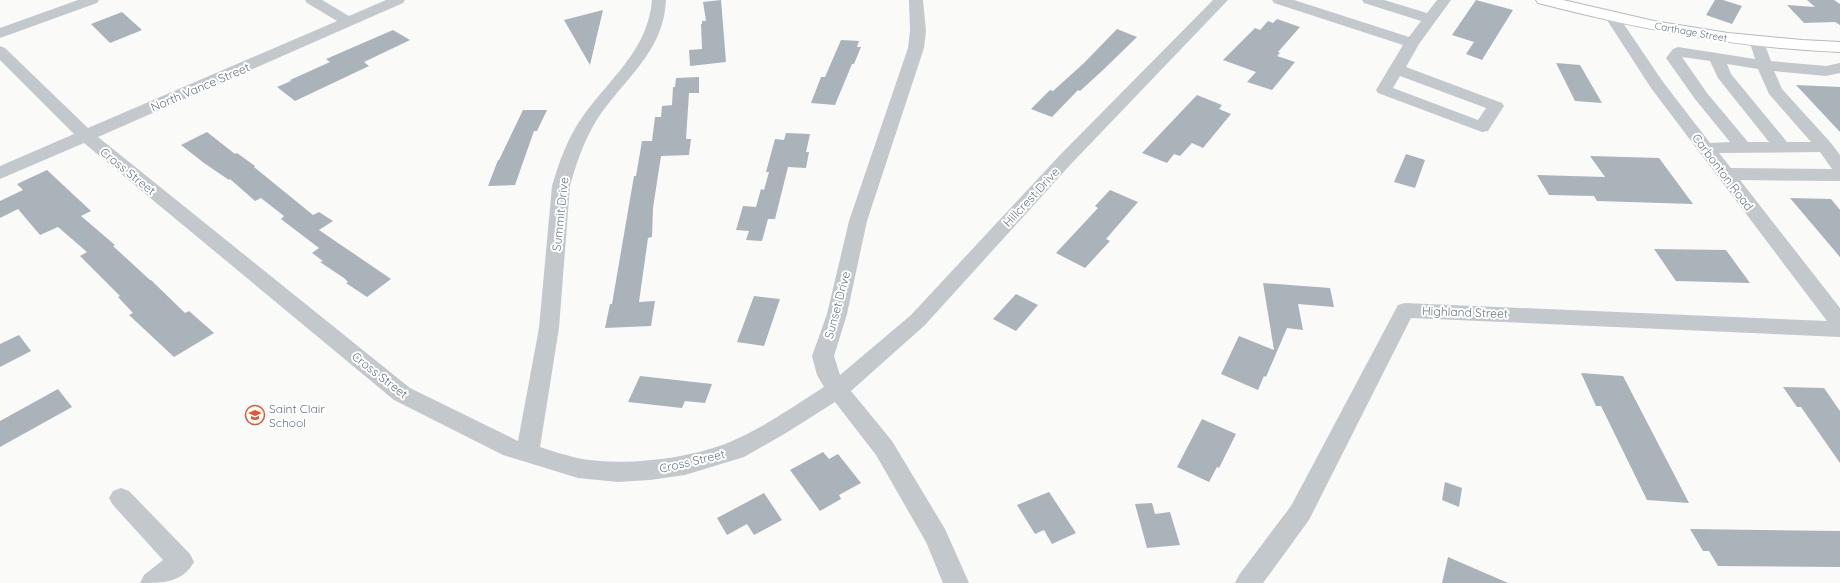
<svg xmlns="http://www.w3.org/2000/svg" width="1840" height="583" viewBox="0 0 1840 583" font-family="Quicksand,sans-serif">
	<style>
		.building { fill: #aab3b9 }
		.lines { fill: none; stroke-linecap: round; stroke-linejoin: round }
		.major-casing { stroke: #b5babe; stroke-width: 2 }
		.minor { fill: #c3c8cc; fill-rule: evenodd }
		.major { fill: #fff; fill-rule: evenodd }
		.labels { text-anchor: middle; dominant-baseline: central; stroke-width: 4; stroke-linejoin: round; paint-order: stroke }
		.far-street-label { font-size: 10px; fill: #657683; stroke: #fff }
		.street-label { font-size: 12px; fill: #657683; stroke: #fff }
		.poi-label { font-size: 12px; fill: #657683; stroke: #fff; text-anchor: start }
	</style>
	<rect width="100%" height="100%" fill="#fafaf8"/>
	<path class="building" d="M721,0L726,62L690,66L689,50L702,49L701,24H702V21H706L703,2Z
		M1476,0L1513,10L1482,60L1466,54L1474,42L1452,35Z
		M1715,0H1723L1742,6L1732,24L1706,15Z
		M1807,0H1834L1840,4V25L1835,22L1804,23L1787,5L1815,7Z
		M603,10L590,65L564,20Z
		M122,12L142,30L110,43L91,24Z
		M1277,19L1300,27L1278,52L1280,53L1277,56L1295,62L1272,90L1247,82L1256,72L1223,60L1255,28L1260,30L1268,21L1273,23Z
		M1117,29L1137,37L1103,70L1080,91L1078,90L1052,117L1031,109L1050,90L1053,91L1084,63Z
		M393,30L410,40L364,62L369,66L295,101L277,87L291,81L290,80L330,62L326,59Z
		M841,40L859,41L857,47H861L854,64H852L835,105L811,103L821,77H825Z
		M1556,63L1580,65L1602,103L1575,101Z
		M699,77V93H689L686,139H691L689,155L661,156L653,208L652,237L648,238L639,302L655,301L651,326L605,328L610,304H612L634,176H636L642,141H652L655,117H661L662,106L672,105L673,87H675L676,78Z
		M1796,85L1840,87V132Z
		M1197,95L1222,105L1219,109L1231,114L1203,148L1192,143L1180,156L1174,154L1167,163L1142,153Z
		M523,110H547L537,131H534L515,185L488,186L498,160H499Z
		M207,132L235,154L237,153L255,166L254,167L313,215L319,212L333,221L319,230L391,279L367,297L346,283L348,282L344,278L320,262L323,261L312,253L319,248L281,219L284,216L261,198L255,201L230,179L229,180L204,163L181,145Z
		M786,133L810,134L806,152H809L806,168L788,167L775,219H768L762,241L746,240L749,231L736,230L743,206L756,207L761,189L764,190L769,172H766L775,139L784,140Z
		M1406,154L1425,160L1415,188L1394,182Z
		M1590,156L1659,158L1693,204L1597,201L1594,196L1549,195L1537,175L1605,177Z
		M47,170L91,211L81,216L115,245L113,246L150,280H151L185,313L189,311L214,333L174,357L129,315L133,313L118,297L120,296L80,256L87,252L58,227L40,235L18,209L0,218V201L23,190L17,184Z
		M1110,190L1138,202L1106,239L1110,241L1085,268L1056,253L1098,208L1095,206Z
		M1790,198L1831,199L1840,210V257Z
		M1654,249L1726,250L1750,283L1676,281Z
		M1263,283L1330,288L1334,307L1298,304L1303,330L1287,328L1266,377L1264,376L1258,390L1221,374L1239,336L1274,350Z
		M1016,294L1038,305L1016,331L993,319Z
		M754,296L780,299L764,346L737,342Z
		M19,335L31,351L0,367V344Z
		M1581,373L1623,376L1689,503L1647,500L1601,406H1596Z
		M640,376L712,384L705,403L685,401L682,408L628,402Z
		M1783,387L1824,388L1840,411V463L1801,407H1797Z
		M58,389L72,407L0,447V421Z
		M1202,419L1236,434L1219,468L1217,467L1209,482L1177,467Z
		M823,452L829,459L838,454L861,483L839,495L841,499L820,511L790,470Z
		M1445,482L1462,488L1459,507L1442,500Z
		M1049,492L1076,533L1052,544L1044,530L1035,534L1017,505Z
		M764,493L782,520L754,535L747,524L727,535L717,518Z
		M1152,503L1155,514L1170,512L1180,545L1147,548L1135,504Z
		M1690,529L1840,531V567L1718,566L1709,551H1703Z
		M1448,557L1508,583H1442Z"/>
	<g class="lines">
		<defs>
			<path id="major" d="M1536,0H1563L1654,21L1728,33L1802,40L1840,42V52C1737,48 1638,29 1538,3Z"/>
		</defs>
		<use href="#major" class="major-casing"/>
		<path class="minor" d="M78,0H99L97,3L0,38V28Z
			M305,0H322L349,16L386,0H405L403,3L98,137L410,388L518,441L539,328L552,186C559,162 568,137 583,116C610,78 648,50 652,0H666C664,53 622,80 596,121C584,141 576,164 570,186L559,328L540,447C552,451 565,455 577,458C621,467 689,459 730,442C763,428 794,406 824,387L817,375L812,356L827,314L849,221L908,48L910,31L909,0H923L926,31L924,48L867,221L847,314L834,356L840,375L911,315L1059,156L1213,0H1228L1071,164L925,325L851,391L892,441L945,529L969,583H943L926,542L876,455L835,402L786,433L744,457L685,475L650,480L618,482L578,478L503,455L394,400L84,143L0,179V166L74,134L0,60V46L5,48L88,128L337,21L307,3Z
			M1272,0H1294L1409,37L1421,21L1364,3L1362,0H1384L1427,13L1437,0H1451L1419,44L1406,67L1502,103L1504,106L1488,131L1482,132L1378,93L1376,90L1403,45L1274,3ZM1400,76L1486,108L1478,120L1393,88Z
			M1612,13L1617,14L1663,82L1710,143L1730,142L1695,99L1666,58L1673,49L1678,47L1755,59L1750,43L1753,40L1758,38L1763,40L1771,61L1826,66L1840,63V73L1826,76L1774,71L1782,89L1831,143L1840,155V181L1740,180L1840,308V337L1411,318L1309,520L1263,583H1235L1239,575L1291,506L1398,305L1405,303L1827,321L1651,88L1605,17L1607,14ZM1682,57L1710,61L1718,78L1769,142H1748L1707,93ZM1727,64L1758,69L1769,94L1811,142H1787L1731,74ZM1820,152L1832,169L1731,168L1719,153Z
			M121,488L129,491L190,554L194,562C182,583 163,583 140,583L144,575L163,560L113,505L109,498L113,491Z"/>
		<use href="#major" class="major"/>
	</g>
	<defs>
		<symbol id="school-ring" viewBox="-11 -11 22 22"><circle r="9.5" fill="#fff" stroke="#e4572e" stroke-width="1.5"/><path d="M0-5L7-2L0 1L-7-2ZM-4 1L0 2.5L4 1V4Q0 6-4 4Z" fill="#e4572e"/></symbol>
	</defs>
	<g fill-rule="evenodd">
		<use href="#school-ring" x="244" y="404" width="22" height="22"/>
	</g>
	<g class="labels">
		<g class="far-street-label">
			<text transform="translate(1691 32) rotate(10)">Carthage Street</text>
		</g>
		<g class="street-label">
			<text transform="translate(200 87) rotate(-23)">North Vance Street</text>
			<text transform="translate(128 171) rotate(39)">Cross Street</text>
			<text transform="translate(1723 172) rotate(53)">Carbonton Road</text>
			<text transform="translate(1031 197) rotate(-47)">Hillcrest Drive</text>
			<text transform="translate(560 214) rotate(-84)">Summit Drive</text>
			<text transform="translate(837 305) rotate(-75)">Sunset Drive</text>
			<text transform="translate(1465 312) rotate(2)">Highland Street</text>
			<text transform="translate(380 375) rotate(38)">Cross Street</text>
			<text transform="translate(692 461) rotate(-13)">Cross Street</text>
		</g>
		<g class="poi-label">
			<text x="269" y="408">Saint Clair<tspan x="269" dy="14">School</tspan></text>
		</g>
	</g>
</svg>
